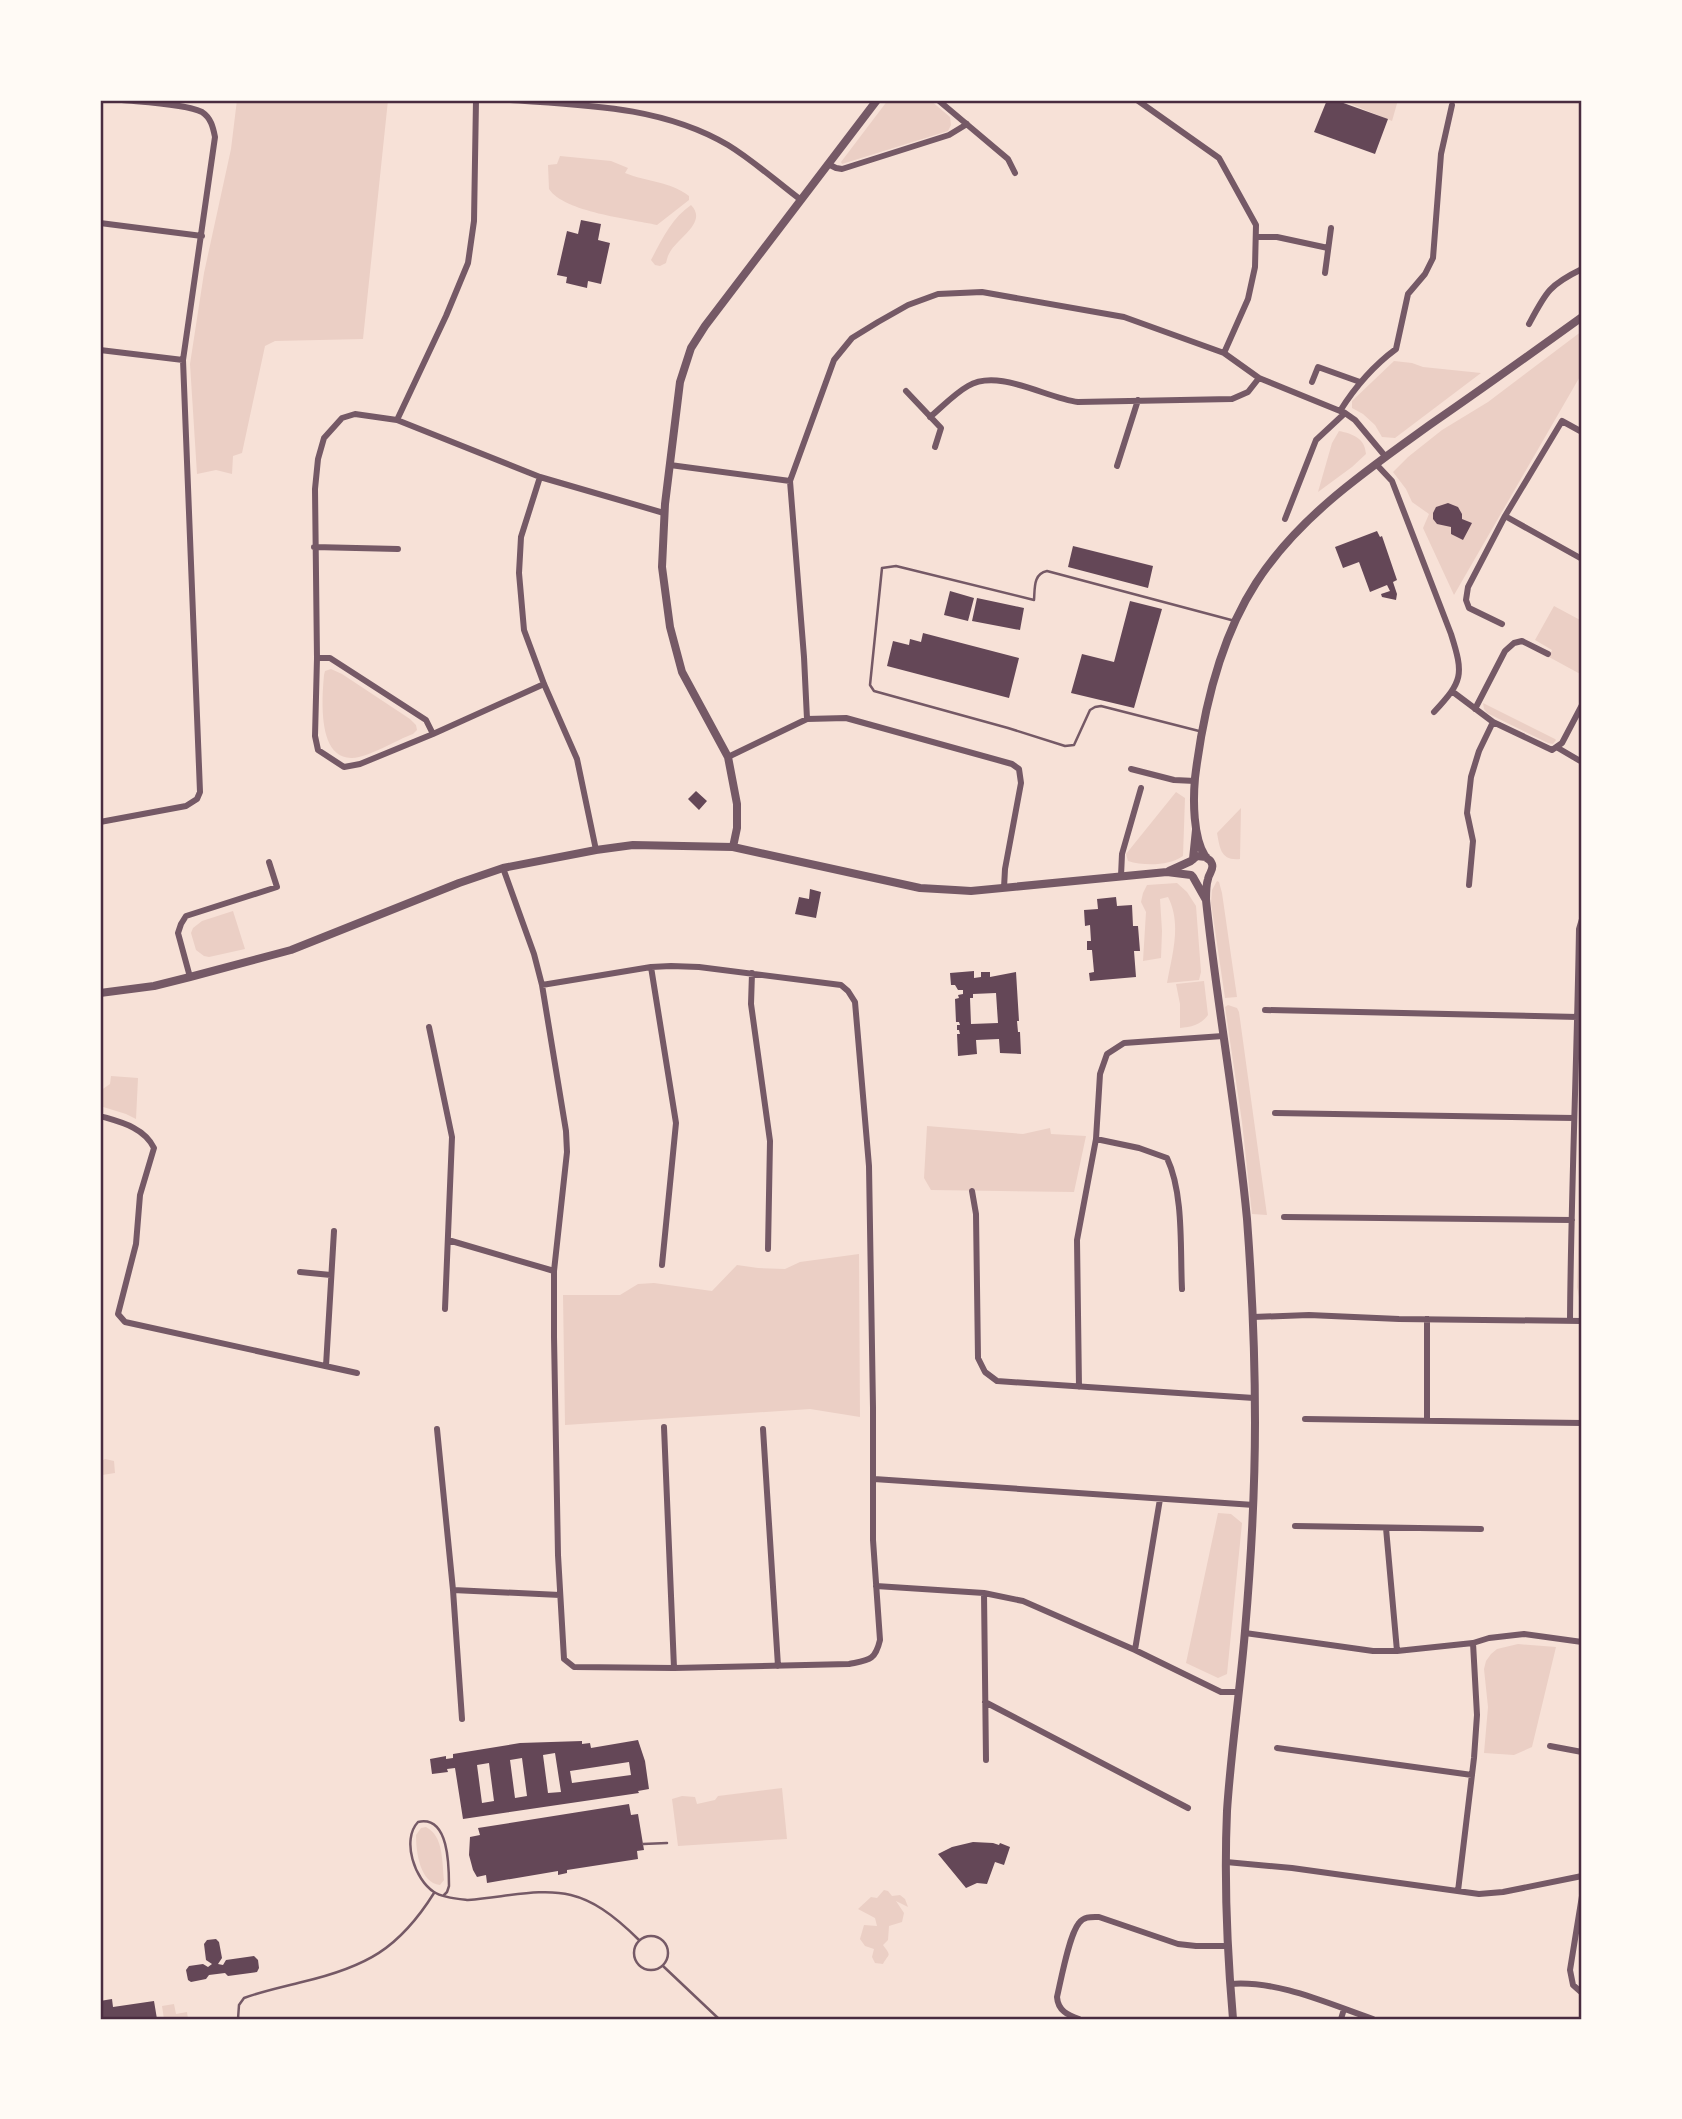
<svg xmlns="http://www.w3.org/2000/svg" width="1682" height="2119" viewBox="0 0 1682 2119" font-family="'Work Sans',sans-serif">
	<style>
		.green { fill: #ebcfc5 }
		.building { fill: #644757; fill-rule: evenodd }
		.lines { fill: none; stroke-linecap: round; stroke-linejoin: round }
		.service { stroke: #755966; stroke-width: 2.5 }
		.minor { stroke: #755966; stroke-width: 6 }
		.tertiary { stroke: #755966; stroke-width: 8 }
		.neatline { fill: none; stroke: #4a2c40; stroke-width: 2.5 }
	</style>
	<rect width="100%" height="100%" fill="#f7e1d7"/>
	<path class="green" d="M237,100H388L363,339L275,341L265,346L242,453L233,456L232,474L216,470L197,474L190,364L204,273L231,149Z
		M888,100H930L950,117L951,125L948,131L842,164L841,162Z
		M1341,100H1398L1392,121Z
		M560,156L611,161L628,168L625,173C647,182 669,181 689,196V200L657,225C630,219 564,212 549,189L548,165L557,164Z
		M691,205C708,222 678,238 670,252C668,255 667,259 666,263L660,266L655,265L651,260C662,239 672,218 691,205Z
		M1582,331V373L1454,595L1423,528L1429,514L1412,502L1406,489L1393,472L1408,457L1442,430L1488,402Z
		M1394,361L1412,363L1423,367L1481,373L1395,438L1382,437L1375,425L1363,414L1352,408V401Z
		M1339,431C1353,434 1365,438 1366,454L1352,467L1318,492L1332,443Z
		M1554,606L1582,621V675L1549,657L1552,650L1535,640Z
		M331,669L342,674L410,719L416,725L417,730L413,734C396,740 370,757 352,758C317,759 322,698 324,675L325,671Z
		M1483,703L1555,739L1556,740L1553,744L1548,743L1487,713L1484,709Z
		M1176,792L1185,798L1183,856C1169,866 1144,866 1128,861L1126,854Z
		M1241,808L1240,859C1221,861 1220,849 1217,833Z
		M1217,881L1219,882L1222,893L1237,997L1225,998L1211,903L1212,890Z
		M1177,883L1187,892L1196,906L1201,972L1199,980L1167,983C1172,955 1182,924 1168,897L1160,899L1162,931L1161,958L1143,961L1146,912L1141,902L1143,893L1147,885Z
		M233,911L245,949L209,957L204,956L196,950L191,933L193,928L202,921Z
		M1204,981L1208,1015C1201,1025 1191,1027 1180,1028V1004L1176,984Z
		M1228,1005L1237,1008L1239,1012L1267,1215L1252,1214L1242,1122L1225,1007Z
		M111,1076L138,1078L136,1119L126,1114L100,1106V1091L110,1084Z
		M927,1126L1023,1134L1050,1128L1051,1134L1086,1136L1074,1192L931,1190L924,1178Z
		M1582,1135V1304L1580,1302L1577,1287Z
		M859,1254L860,1417L810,1409L565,1425L563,1295H620L638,1284L654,1283L712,1291L737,1265L758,1268L785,1269L800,1262Z
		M105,1459L114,1461L115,1473L102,1475L100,1477V1462Z
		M1218,1513L1231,1514L1242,1523L1227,1674L1218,1678L1186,1663Z
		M1518,1644L1556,1647L1532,1747L1514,1755L1484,1753L1488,1707L1484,1669L1486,1661L1491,1654L1497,1649Z
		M782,1788L787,1839L678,1846L672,1799L682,1796L695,1797L697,1804L715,1800L718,1796Z
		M426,1827C444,1836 442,1863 444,1880L440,1885C420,1883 416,1852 416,1835L421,1828Z
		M884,1890L888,1891L892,1896L900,1895L905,1899L908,1907L896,1901L904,1913L902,1922L889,1926L888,1940L883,1945C892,1957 889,1953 883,1964L875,1963L872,1957L874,1949L865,1946L860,1939L864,1925L877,1926L875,1918L858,1909L871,1897L877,1898Z
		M174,2004L176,2014L187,2012L188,2019H164L162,2006Z"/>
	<path class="building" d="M1327,100H1335L1388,119L1375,154L1314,132Z
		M581,220L601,224L598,240L610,243L601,284L588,281L587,288L566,283L567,277L557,275L567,231L578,234Z
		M1448,503L1458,507L1462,514V519L1472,523L1463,540L1451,534V527L1437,524L1433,519V513L1436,507Z
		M1377,531L1380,537L1382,536L1397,580L1393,582L1397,594L1396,600L1382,597L1381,594L1390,591L1387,585L1370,592L1359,562L1343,568L1335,547Z
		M1073,546L1153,566L1148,588L1068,567Z
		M950,591L974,598L968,621L944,615Z
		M977,598L1024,608L1020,630L972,621Z
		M1130,601L1162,609L1134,708L1071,693L1082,654L1114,662Z
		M923,633L1019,658L1009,698L887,666L893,641L909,645L910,639L921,642Z
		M696,791L707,801L699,810L688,799Z
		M810,889L821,892L816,918L795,914L799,897L809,899Z
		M1116,897L1117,906L1132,905L1133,926H1138L1140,951H1134L1136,977L1090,981L1089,973L1094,972L1092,950H1087V941H1091L1090,925L1085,926L1084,910L1098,909L1097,899Z
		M974,971V978L981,977V972H990V977L1016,972L1019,1021H1017L1018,1032H1020L1021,1054L1000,1053L999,1039L976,1040L977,1054L958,1056L957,1034H960L959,1030H957V1025H960L959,1022H956L955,999L959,998L958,995L963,994V990H958L955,985H951L950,973ZM996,993L998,1023L971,1024L970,998H973V994Z
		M638,1740L645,1761L649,1789L638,1791L639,1793L463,1819L455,1768L447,1769L448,1772L432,1774L430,1759L446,1756V1759L453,1758V1754L520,1743L582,1741V1744L590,1743L591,1748ZM555,1753L561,1792L548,1793L543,1755ZM522,1758L527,1796L515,1798L510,1760ZM629,1762L631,1775L572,1783L570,1771ZM489,1763L494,1801L482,1803L477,1765Z
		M629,1804L631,1815L638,1814L644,1850L637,1851L638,1859L567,1870V1873L558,1875V1871L487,1883L486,1875L477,1877L473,1870L469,1855L470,1837L480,1835L478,1828Z
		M973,1842L993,1843L999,1845L1000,1843L1010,1847L1004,1865L995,1862L987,1884L977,1883L966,1888L938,1854L952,1847Z
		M216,1939L219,1942L222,1958L218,1964L223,1965L226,1960L254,1956L258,1960L259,1968L257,1972L228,1976L225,1973L209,1975L206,1979L191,1982L188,1980L186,1970L189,1966L203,1964L208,1967L212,1964L206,1960L204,1944L207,1940Z
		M112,1999L113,2007L154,2001L157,2019H100V2001Z"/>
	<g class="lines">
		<path class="service" d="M1199,731L1101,706L1095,707L1090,710L1074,745L1065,746L1008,728L874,691L870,685L882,568L896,566L1034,600C1035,588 1033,574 1047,571L1235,621
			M643,1844L667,1843
			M444,1895L447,1892L449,1886C449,1866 449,1815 418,1822C401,1840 415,1880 434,1892C443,1898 458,1899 468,1900C549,1892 575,1876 639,1940
			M634 1953a17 17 0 1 1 34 0a17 17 0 1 1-34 0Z
			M663,1966L719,2019
			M238,2019L239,2005L244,1998C263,1991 283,1987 302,1982C366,1967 399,1949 434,1893"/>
		<path class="minor" d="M510,100C584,105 662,106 728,145C754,161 777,182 801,200
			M938,100L1008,159L1015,173
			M1137,100L1219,158L1256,225L1255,267L1248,299L1224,353
			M828,164L836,168L842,169L949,135L967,124
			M100,223L202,236
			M1257,237H1277L1328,248
			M1325,273L1331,228
			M1529,324C1546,292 1549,285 1582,269
			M100,350L183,360
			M1312,382L1318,367L1360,382
			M906,391L941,428L935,447
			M1340,411C1355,387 1373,366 1396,349L1408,294L1425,274L1433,258L1441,154L1452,105
			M930,417C942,407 954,394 968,386C998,368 1046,398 1078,402L1232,399L1248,392L1259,378
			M397,420L446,316L468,263L474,221L476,100
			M1376,464L1392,481L1451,634C1464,675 1463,681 1434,712
			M670,465L790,481
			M1117,466L1138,400
			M540,477L521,537L519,573L524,630L544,684L577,759L596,850
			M1505,516L1582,559
			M1285,519L1316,440L1345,413
			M314,547L398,549
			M1502,624L1469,608L1466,600L1468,587L1505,516L1562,421L1582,432
			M317,658H330L426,720L433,734
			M544,684L433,734L360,764L344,767L318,750L315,736L317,658L315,489L318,459L324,438L342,418L355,414L397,420L540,477L664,513
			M1453,692L1493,722L1552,750L1562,743L1582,705
			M1475,709L1505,651L1514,643L1522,641L1548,654
			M807,719L804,657L790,481L834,360L852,338L878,322L908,305L938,294L982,292L1124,317L1224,353L1259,378L1345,413L1355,420L1385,456
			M1558,748L1582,762
			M728,757L807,719L846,718L1012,764L1019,769L1021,783L1005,869L1004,888
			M1131,769L1174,780L1195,781
			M100,822L186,806L197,799L200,792L183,360L215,137C213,127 211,118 202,112C186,104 141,102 122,100
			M503,868L534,954L542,985L566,1131L567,1152L554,1271V1337L558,1555L564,1659L574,1667L674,1668L849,1664C869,1660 875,1661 880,1640L873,1540V1407L869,1166L855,1002L848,991L841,985L699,967L671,966L651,967L542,985
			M1121,876L1122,854L1141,788
			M1469,885L1473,841L1467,813L1471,777L1479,751L1493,722
			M651,967L676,1123L662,1265
			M752,973L751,1004L770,1141L768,1249
			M190,977L178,933L181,924L186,916L277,887L269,862
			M1265,1010L1578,1017
			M429,1027L452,1137L445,1309
			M1275,1113L1574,1118
			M100,1116C120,1122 144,1127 154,1148L140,1195L136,1244L118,1314L125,1322L357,1373
			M1096,1139L1139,1148L1167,1158C1184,1194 1180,1249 1182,1289
			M972,1191L976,1214L978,1358L985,1372L997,1381L1254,1398
			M1284,1217L1572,1220
			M448,1240L554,1271
			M300,1272L331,1275
			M1253,1317L1309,1315L1399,1319L1582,1321
			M1427,1319V1420
			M1570,1320C1571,1190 1577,1060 1579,929L1582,919
			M326,1366L334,1231
			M1079,1387L1077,1240L1096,1139L1100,1074L1107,1054L1124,1043L1223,1036
			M1305,1419L1582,1423
			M664,1427L674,1668
			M437,1429L453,1590L462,1719
			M763,1429L778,1666
			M874,1479L1254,1505
			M1295,1526L1481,1529
			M1386,1528L1397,1651
			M876,1586L984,1593L1023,1601L1135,1650L1221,1692H1238
			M453,1590L560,1595
			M984,1593L986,1760
			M1245,1633L1373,1651H1397L1473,1643L1489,1638L1524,1634L1582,1642
			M1135,1650L1160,1499
			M985,1702L1188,1808
			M1550,1746L1582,1752
			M1277,1748L1472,1775
			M1226,1862L1292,1868L1479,1894L1503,1892L1582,1876
			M1458,1891L1474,1758L1477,1715L1473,1643
			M1582,1896L1570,1970L1573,1985L1582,1993
			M1230,1984C1278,1980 1329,2004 1373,2019
			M1079,2019C1068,2015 1058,2011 1057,1997C1061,1980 1069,1935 1079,1923C1084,1916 1092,1917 1099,1917L1178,1944L1196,1946H1228
			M1341,2019L1344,2009"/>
		<path class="tertiary" d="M733,847L737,828V804L728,757L682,672L670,627L662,567L665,504L680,382L691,348L705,326L877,100
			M1193,859L1196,830
			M1169,871L1191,861L1197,856L1206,857
			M1193,877L1206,900
			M100,993L154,986L190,977L291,950L459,883L503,868L596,850L633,845L733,847L920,888L955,890L971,891L1167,872L1191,875
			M1233,2019C1227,1950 1224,1880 1227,1811C1231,1750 1240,1691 1245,1631C1251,1561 1255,1492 1255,1422C1255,1354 1252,1286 1247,1219C1237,1112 1217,1006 1206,900C1206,893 1206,885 1208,879C1209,873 1214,870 1212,864C1209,857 1209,862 1205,856C1193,837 1193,800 1195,778C1203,712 1219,640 1256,583C1299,516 1367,470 1431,424C1482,389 1532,353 1582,317"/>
	</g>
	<rect width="1682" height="2119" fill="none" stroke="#fffaf5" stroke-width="203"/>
	<rect x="102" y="102" width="1478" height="1916" class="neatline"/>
</svg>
